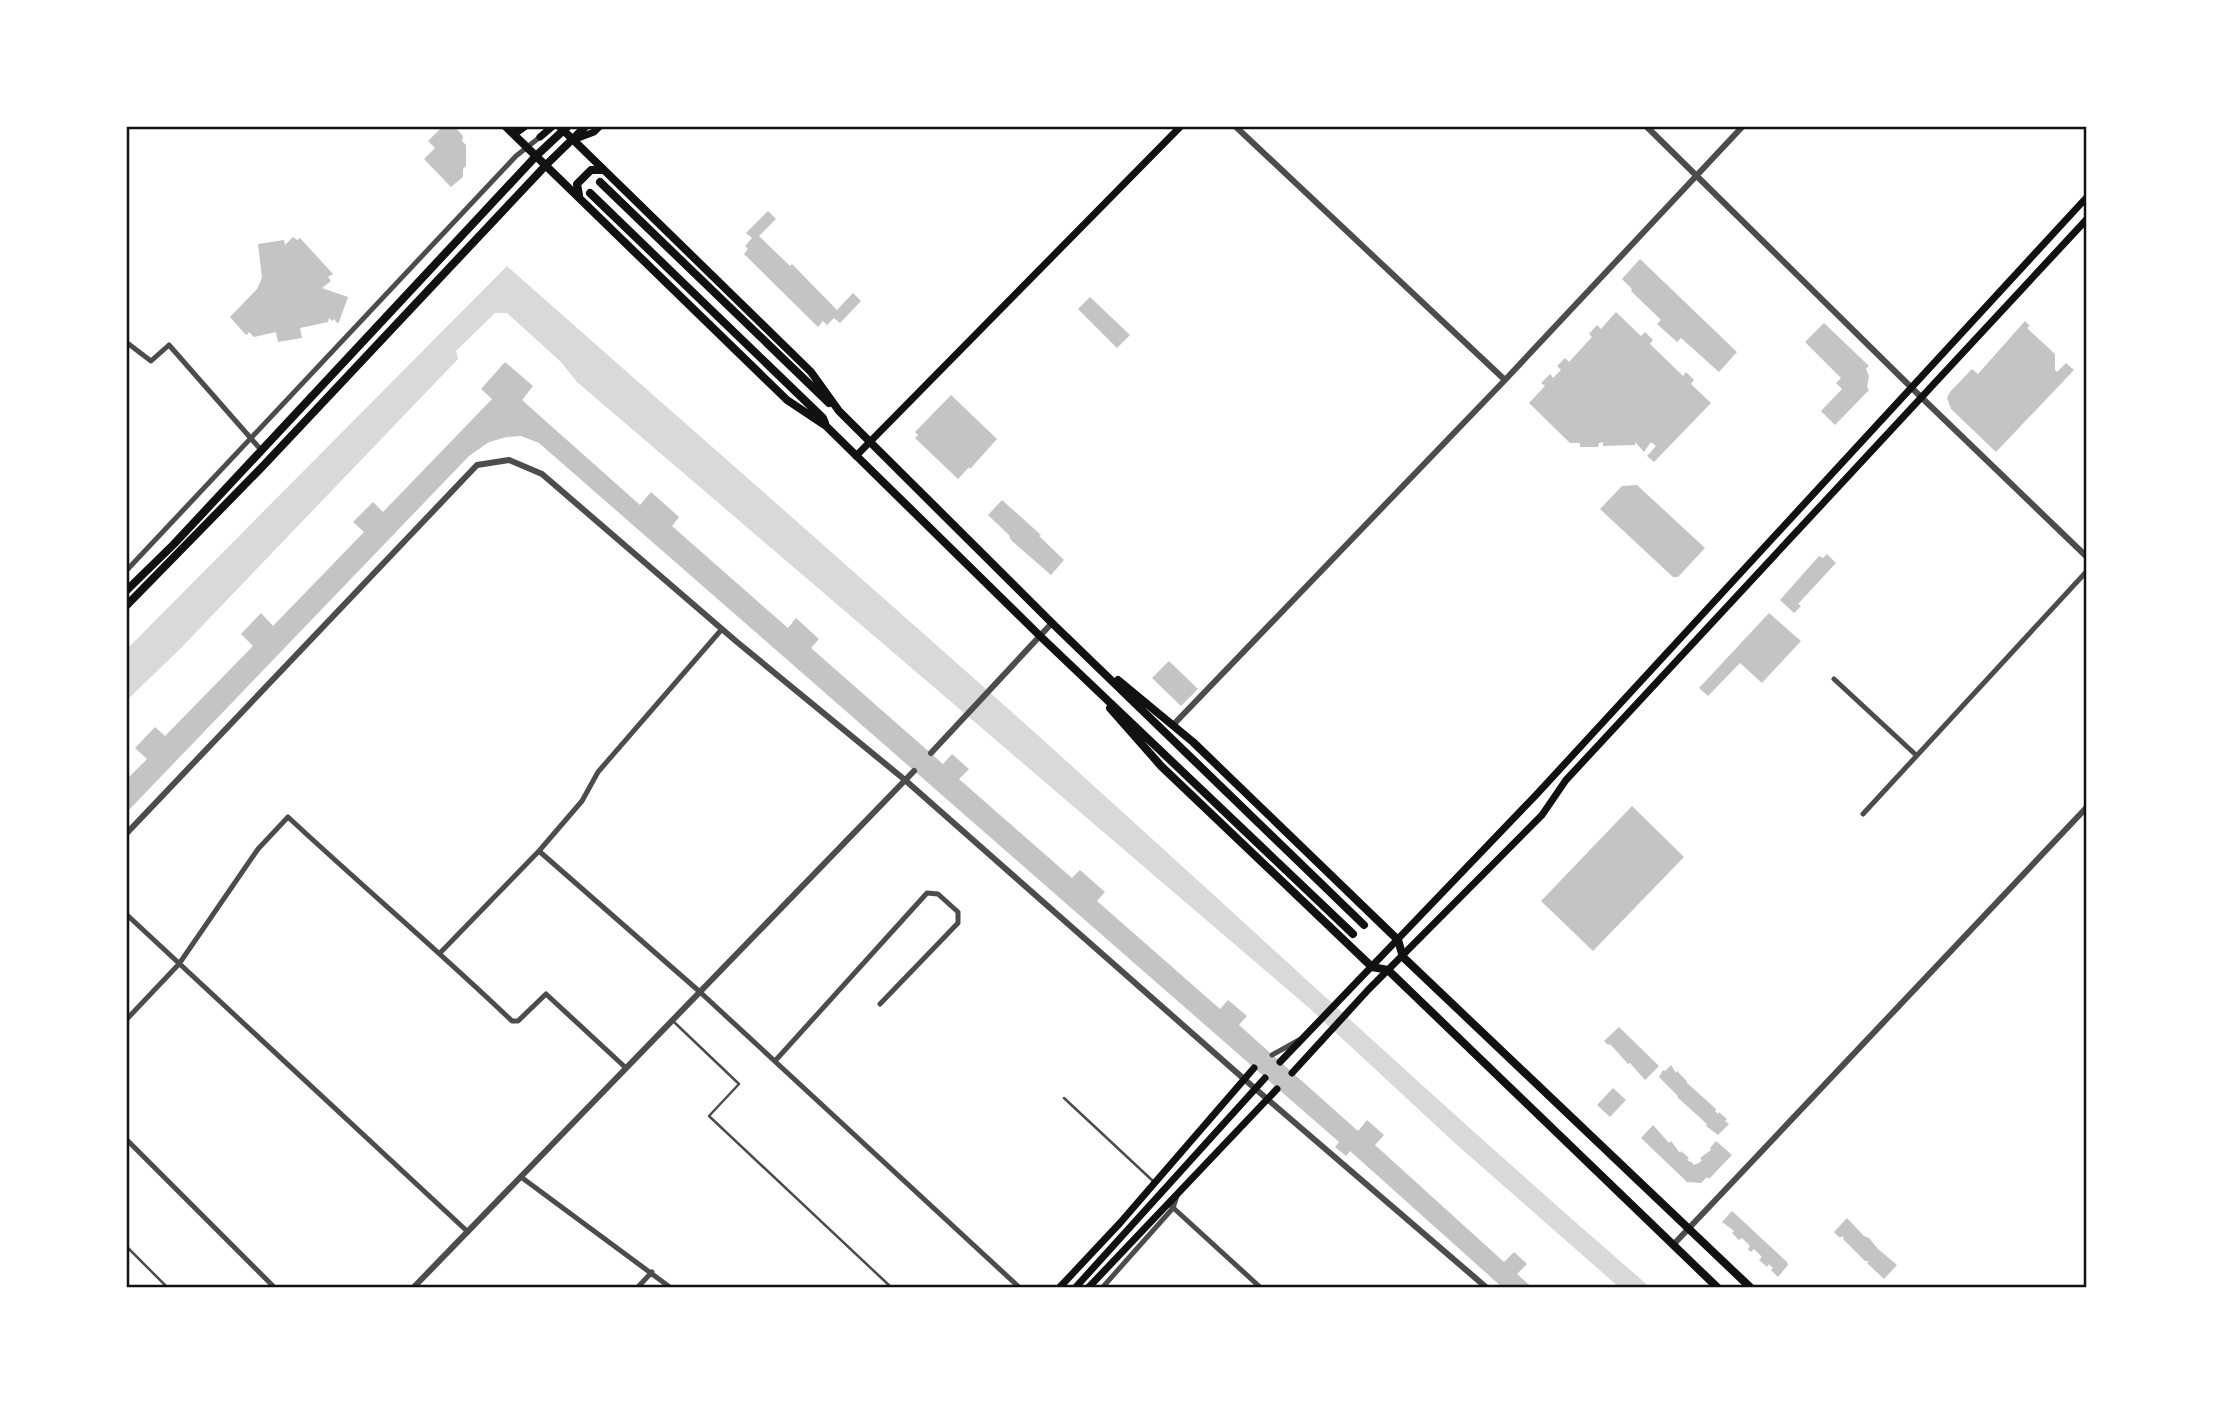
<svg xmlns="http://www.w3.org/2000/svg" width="2213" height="1414" viewBox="0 0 2213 1414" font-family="Lato,sans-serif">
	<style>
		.water { fill: #d9d9d9 }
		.building { fill: #c4c4c4 }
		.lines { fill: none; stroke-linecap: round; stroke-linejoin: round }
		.service { stroke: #4c4c4c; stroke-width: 2.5 }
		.minor { stroke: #4c4c4c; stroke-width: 5 }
		.tertiary { stroke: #4c4c4c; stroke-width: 6 }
		.secondary { stroke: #111; stroke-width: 7 }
		.primary { stroke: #111; stroke-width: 8 }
		.neatline { fill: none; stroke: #111; stroke-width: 2.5 }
	</style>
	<rect width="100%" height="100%" fill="#fff"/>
	<path class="water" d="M507,266C672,412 839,558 1004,705C1220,898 1431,1098 1651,1288H1620L1457,1145L1308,1007L577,382L561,362L507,313H495L456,351L458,359L180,649L126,701V650Z"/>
	<path class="building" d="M443,126H454L463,136L462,141L466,145V166L463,169V177L451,187L424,159L435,148L428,141Z
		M768,211L776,219L759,236L790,266L792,264L837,310L853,293L861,301L840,323L834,318L827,325L823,321L818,327L744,254L748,249L745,246L752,238L746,233Z
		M293,237L297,240L300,238L333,274L328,277L331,281L322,288L348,297L339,322L337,323L334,319L332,321L329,318L328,322L300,328L302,338L278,342L276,332L254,337L249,332L247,335L245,334L230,317L257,289L262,278L258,244L284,240L285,245Z
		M1640,259L1737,352L1719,372L1681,338L1677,342L1657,324L1661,320L1631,291L1632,289L1622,279Z
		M1090,297L1130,335L1117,348L1078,309Z
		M1616,312L1641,336L1645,332L1653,340L1650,344L1683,376L1686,372L1694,380L1691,384L1711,403L1654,462L1647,456L1656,446L1651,442L1644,452L1635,442V445L1603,446V442L1599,443L1598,447H1580V443H1570L1529,403L1545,386L1541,383L1550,374L1553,378L1561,370L1557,366L1565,358L1569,362L1592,337L1589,334L1597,325L1601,329Z
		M2025,321L2030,326L2027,328L2055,354V370L2057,372L2066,363L2074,370L1996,452L1951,409L1947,398L1950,392L1972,369L1978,374Z
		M1824,323L1869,366L1866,369L1869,376L1867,387L1869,390L1835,425L1821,411L1842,389L1836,383L1841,378L1805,342Z
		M505,362L533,386L522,400L640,505L651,492L679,517L672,526L788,628L796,618L819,639L811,648L943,764L952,754L969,769L959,779L1072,878L1080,870L1105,892L1097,901L1220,1009L1228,1000L1247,1016L1239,1025L1358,1131L1367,1120L1384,1135L1375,1145L1504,1262L1514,1252L1527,1264L1517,1274L1533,1288H1503L1350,1151L1346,1156L1335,1147L1339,1142L539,443L521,436L507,437L489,442L469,456L126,813V780L147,759L135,748L155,727L165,736L253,646L241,634L261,613L273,626L364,532L353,522L373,502L383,512L492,399L481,389Z
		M951,395L997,439L970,469L969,467L958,479L915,438L918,435L915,432Z
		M1637,485L1705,548L1678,577H1673L1600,509L1622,486Z
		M1002,500L1041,535L1039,536L1064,560L1051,575L1011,540L1009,535L988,515Z
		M1827,554L1836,563L1798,604L1801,606L1794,613L1780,600L1819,556L1823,558Z
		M1769,613L1801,641L1762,683L1740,663L1708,696L1699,688Z
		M1169,661L1198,689L1181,706L1152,678Z
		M1632,806L1684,857L1593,951L1541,901Z
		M1619,1027L1659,1066L1645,1080L1630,1063L1628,1064L1610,1044L1608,1045L1604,1041Z
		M1671,1065L1676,1073L1677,1071L1687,1081L1686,1082L1716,1109L1715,1111L1718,1114L1719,1112L1727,1119L1725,1121L1729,1124L1718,1135L1706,1126L1707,1124L1677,1097L1678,1096L1659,1077L1663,1070L1665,1071Z
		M1613,1088L1626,1100L1610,1117L1597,1105Z
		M1653,1125L1669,1143L1671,1141L1680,1153L1681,1151L1689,1158L1687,1160L1693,1163V1165L1699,1163L1702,1160L1700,1158L1711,1150L1710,1148L1716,1141L1732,1155L1709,1179L1707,1177L1701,1183L1687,1182L1641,1138Z
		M1732,1211L1787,1262L1788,1265L1778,1277L1771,1270L1773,1268L1769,1264L1767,1267L1759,1260L1762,1257L1754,1249L1751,1252L1748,1249L1750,1246L1742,1238L1739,1240L1732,1233L1734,1231L1722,1222Z
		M1847,1218L1864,1236L1869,1238L1878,1249L1897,1265L1884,1279L1867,1263L1869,1261H1865L1843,1239L1844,1238L1842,1236L1840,1238L1834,1232Z"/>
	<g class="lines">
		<path class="service" d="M674,1022L739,1084L709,1116L892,1288
			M1064,1098L1154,1182
			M126,1246L168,1288"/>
		<path class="minor" d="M126,342L151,361L169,345L262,451
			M126,571L516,156L540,137
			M1834,679L1916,755
			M1863,814L2087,571
			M539,851L700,992L1020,1288
			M126,914L468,1232
			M441,952L539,851L582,801L598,772L722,629
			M126,1020L179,964L258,849L288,817C362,886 439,951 512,1021H518L546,994L626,1068
			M1272,1055L1299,1040
			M775,1061L927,893L938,894L958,912V923L880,1004
			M126,1139L275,1288
			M521,1177L671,1288
			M1168,1203L1261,1288
			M637,1288L652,1272
			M1102,1288L1173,1208L1177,1196"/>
		<path class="tertiary" d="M1235,126L1505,380
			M1646,126L1922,398L2087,557
			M1174,724L1505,380L1743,126
			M931,753L1052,623
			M126,834L477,465L509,460L542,474L737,642L905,780L1244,1079L1487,1288
			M1673,1245L2087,807
			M413,1288L914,771"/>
		<path class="secondary" d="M540,137L553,126
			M573,140L594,132L600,126
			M856,456L1181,126
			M1280,1062L1536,795L2087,197
			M1292,1073L1368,990L1542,815L1566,780L2087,219
			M1059,1288L1120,1223L1254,1068
			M1075,1288L1265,1078
			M1088,1288L1277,1089"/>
		<path class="primary" d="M505,126L787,400L826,426L1040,636L1353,934
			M559,126L811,372L839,411L1052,623L1364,925
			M511,129L518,131L525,126
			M600,182L829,403
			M590,193L823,418L825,423
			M579,195L577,184L591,170H603
			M126,591L174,544L537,155L568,126
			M126,606L263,466L547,164L586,126
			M1118,680L1193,742L1398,940L1403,957L1751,1288
			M1110,708L1161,766L1372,967L1388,970L1718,1288"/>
	</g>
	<rect width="2213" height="1414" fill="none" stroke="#ffffff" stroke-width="256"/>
	<rect x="128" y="128" width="1957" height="1158" class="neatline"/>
</svg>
